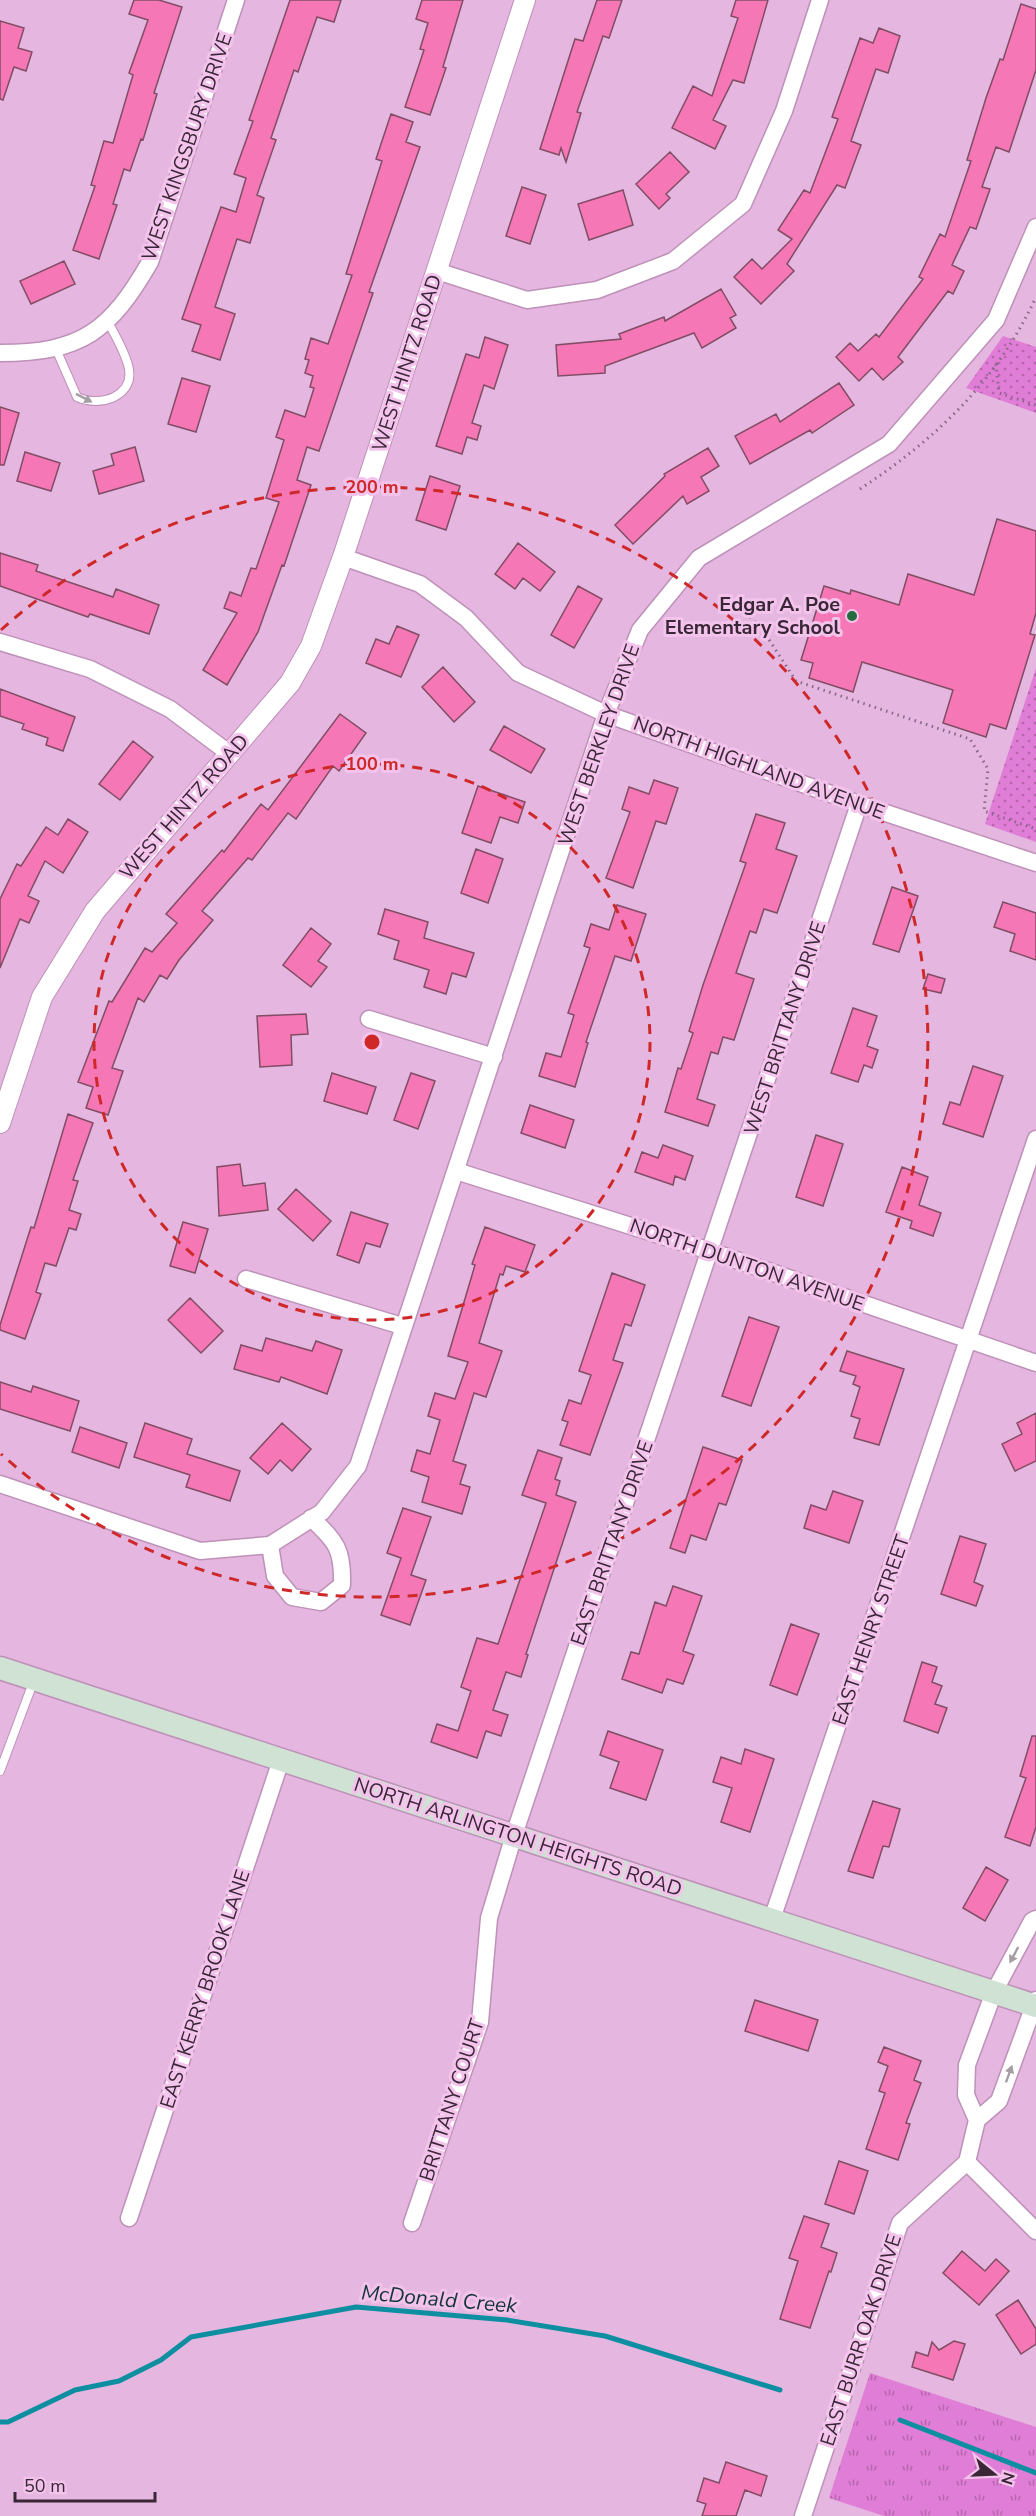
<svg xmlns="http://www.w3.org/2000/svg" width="1036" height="2516" viewBox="0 0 1036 2516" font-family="'Nunito Sans',sans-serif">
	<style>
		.grass { fill: url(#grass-tufts) }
		.park { fill: url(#park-dots) }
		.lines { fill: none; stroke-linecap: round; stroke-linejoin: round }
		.stream { stroke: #0e8fa1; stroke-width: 5 }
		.building { fill: #f577b6; stroke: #804d65; stroke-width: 1.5 }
		.service-casing { stroke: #be91b8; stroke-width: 10 }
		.minor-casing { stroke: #be91b8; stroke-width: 19 }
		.tertiary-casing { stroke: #be91b8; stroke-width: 22 }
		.secondary-casing { stroke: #be91b8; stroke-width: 25 }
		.path { stroke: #876884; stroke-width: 3; stroke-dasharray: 1.5 4.5; stroke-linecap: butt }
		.service { stroke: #fff; stroke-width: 8 }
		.minor { stroke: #fff; stroke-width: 16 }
		.tertiary { stroke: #fff; stroke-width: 20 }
		.secondary { stroke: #d0e2d4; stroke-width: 22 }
		.oneway { fill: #a69ea5 }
		.ring { fill: none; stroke: #ce2829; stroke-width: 3; stroke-dasharray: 10 8 }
		.poi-dot { fill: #226d3b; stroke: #f3c3ec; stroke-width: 2 }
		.labels { text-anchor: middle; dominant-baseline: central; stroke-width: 6; stroke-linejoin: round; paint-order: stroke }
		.street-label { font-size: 20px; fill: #392737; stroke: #f3c3ec }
		.poi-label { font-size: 20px; font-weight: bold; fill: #392737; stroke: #f3c3ec; text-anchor: end }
		.water-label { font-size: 21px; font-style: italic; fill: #13343a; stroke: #f3c3ec }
		.centre { fill: #ce2829; stroke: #f3c3ec; stroke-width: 3 }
		.ring-label { font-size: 18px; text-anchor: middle; font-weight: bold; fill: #ce2829; stroke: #f3c3ec; stroke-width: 6; stroke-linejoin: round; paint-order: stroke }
	</style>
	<defs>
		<pattern id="grass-tufts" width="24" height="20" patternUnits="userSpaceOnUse" patternTransform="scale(1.5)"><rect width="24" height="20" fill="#e07dd6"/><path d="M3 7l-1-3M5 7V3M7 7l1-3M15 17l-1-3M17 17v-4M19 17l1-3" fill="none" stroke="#b766ae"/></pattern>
		<pattern id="park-dots" width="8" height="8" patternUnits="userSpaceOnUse" patternTransform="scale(1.5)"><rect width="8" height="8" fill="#e07dd6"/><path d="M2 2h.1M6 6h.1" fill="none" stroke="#b766ae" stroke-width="1.8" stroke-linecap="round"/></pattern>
	</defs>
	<rect width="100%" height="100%" fill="#e5b6df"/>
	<path class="grass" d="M870,2373L1036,2427V2516H884L829,2498Z"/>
	<path class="park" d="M1003,336L1036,347V413L966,388Z
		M1036,668V842L985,824Z"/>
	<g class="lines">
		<path class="stream" d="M900,2420L1036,2473
			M0,2422H8L75,2390L119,2381L161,2360L191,2337L356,2307L507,2320L605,2336L780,2390"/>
	</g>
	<path class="building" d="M134,0H159L182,7L154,93L157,94L143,140L141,139L130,171L124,169L113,204L117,205L99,259L73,250L95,186L91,185L104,141L113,143L133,75L129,73L148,20L129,14Z
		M290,0H341L334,22L317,17L298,72L294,70L271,138L276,140L257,195L264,198L250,243L237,239L215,307L235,314L220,360L192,351L201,325L182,319L221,207L236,212L246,178L234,174L253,121L249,120Z
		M422,0H463L443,67L446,68L430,115L405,107L424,50L420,49L428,23L416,19Z
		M597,0H622L609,38L603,36L577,112L581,113L566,162L561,148L559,155L540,149L575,39L583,41Z
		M736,0H768L744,83L733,80L713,120L726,126L715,149L672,128L693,86L712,96L738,18L731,16Z
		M1021,4L1036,9V70L1009,152L996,147L982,187L990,189L976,229L970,227L952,265L964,271L953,294L948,291L898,357L903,362L883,380L872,368L859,381L836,357L850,343L858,351L876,334L879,337L923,279L919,277L940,234L945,237L971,161L967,160L986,98L1000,59L1003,60Z
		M0,21L24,28L18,48L32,52L26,71L14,67L3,100L0,99Z
		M879,28L900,36L888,73L876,69L851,141L861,145L845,188L837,185L787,264L794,271L761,304L734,277L752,259L762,269L792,239L778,230L804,190L810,193L838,119L832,117L860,38L873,43Z
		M391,114L413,122L406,142L420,147L369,292L373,293L319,451L307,447L297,480L311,485L284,566L282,565L258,632L227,685L203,670L237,613L224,608L230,592L241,596L251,568L256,569L279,502L266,498L284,440L276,437L285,410L305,417L314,388L310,387L313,376L305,373L309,360L305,359L311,338L328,344L352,275L346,274L382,161L376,159Z
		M670,152L689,172L666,194L670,198L659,209L636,184Z
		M522,187L546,195L530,244L506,236Z
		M623,190L633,225L589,240L578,204Z
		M64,261L75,284L31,304L20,281Z
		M721,289L736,315L730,318L736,328L702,348L694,333L605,366V373L558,376L556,345L621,339L619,334L664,317L665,321Z
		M485,337L508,345L494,389L484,385L472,423L481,426L477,440L467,437L462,454L436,446L466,354L479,358Z
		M182,378L210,386L196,432L168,424Z
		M839,383L854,405L812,433L810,430L750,464L735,436L776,414L780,422Z
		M0,407L19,413L4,465H0Z
		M135,447L144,481L99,494L93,471L114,465L111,454Z
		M708,448L719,466L701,477L709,491L687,504L683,496L633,544L615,525L665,476L664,474Z
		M25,452L60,463L51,491L17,481Z
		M430,476L460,486L446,530L416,520Z
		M997,519L1036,531V613L1030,634L1035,635L1006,729L990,724L986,737L943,723L953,690L862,662L853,692L809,678L813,663L801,660L824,586L850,594L851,590L899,605L908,574L974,595Z
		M518,543L555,572L540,591L523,578L515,589L495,574Z
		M0,553L38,565L36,571L113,597L116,589L159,605L149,634L90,614L88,617L0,586Z
		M578,586L602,599L574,648L551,635Z
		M397,626L419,635L401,677L366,663L376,639L389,644Z
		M443,667L475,702L454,722L422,687Z
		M0,689L75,717L63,751L46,745L48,738L22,729L24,724L0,716Z
		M340,714L366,733L339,771L333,766L296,819L288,813L252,860L248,858L202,911L213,920L179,960L167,979L160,975L144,1002L138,998L112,1068L123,1071L108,1115L86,1108L93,1087L78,1082L109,1001L112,1002L145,948L152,952L177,923L166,914L222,850L224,852L261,804L268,810Z
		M504,726L545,749L531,773L490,750Z
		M133,741L153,757L120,800L99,784Z
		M654,780L678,788L666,824L656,821L633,888L606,878L630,812L622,809L629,787L649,794Z
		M478,786L525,802L518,823L500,817L491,843L462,833Z
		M756,814L785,823L776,849L797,856L777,913L764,909L756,933L750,931L736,973L754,979L734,1040L723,1037L718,1054L711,1052L697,1099L715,1105L708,1126L665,1112L678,1068L681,1069L693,1033L689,1031L703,985L746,863L740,861Z
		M68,819L88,832L63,873L45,861L28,896L39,901L29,923L20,919L0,968V899L17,864L21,866L46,827L58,835Z
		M476,849L503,859L488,903L461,893Z
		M892,887L918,896L899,952L873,944Z
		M1003,902L1036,913V960L1010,951L1015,934L994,927Z
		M617,905L646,914L631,961L615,956L586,1042L588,1043L575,1087L539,1076L546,1053L561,1057L574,1015L568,1013L590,948L584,946L591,924L609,930Z
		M385,909L428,922L424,938L474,953L466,977L452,973L446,994L424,987L429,970L394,959L399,941L378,934Z
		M311,928L331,944L318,961L327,967L311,987L283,965Z
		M928,974L945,979L941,993L923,989Z
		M853,1008L877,1016L867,1046L878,1050L872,1068L864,1065L858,1082L831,1073Z
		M306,1014L308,1034L291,1035L292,1065L260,1067L257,1016Z
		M973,1066L1003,1076L983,1137L943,1124L950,1102L960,1105Z
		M332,1073L376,1087L367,1114L324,1101Z
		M411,1073L435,1081L418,1129L394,1120Z
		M530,1105L574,1120L565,1148L521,1133Z
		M68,1114L93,1123L73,1180L78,1181L69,1210L81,1214L76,1230L69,1228L56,1266L45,1263L36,1292L41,1294L25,1339L0,1330V1325L31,1227L34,1228Z
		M816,1135L843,1144L823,1206L796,1197Z
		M663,1145L693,1156L685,1180L675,1176L673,1185L635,1172L642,1152L658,1158Z
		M240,1164L243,1186L265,1183L268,1210L219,1216L217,1167Z
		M902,1167L928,1177L919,1205L941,1213L933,1236L910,1228L912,1221L886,1212Z
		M296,1189L331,1221L313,1241L278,1209Z
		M351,1212L388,1224L380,1247L366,1243L359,1263L337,1255Z
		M183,1222L208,1229L195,1273L170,1266Z
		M485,1227L535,1245L525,1272L506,1266L503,1275L500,1274L479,1343L502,1351L486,1397L474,1393L453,1461L466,1465L460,1484L470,1487L462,1514L422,1502L429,1477L411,1471L417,1450L430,1454L440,1420L428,1416L435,1393L455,1399L468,1362L448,1356L475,1265L472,1264Z
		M612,1273L645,1285L631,1326L625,1324L613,1360L623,1363L590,1455L560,1445L568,1422L562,1420L569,1400L581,1404L591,1375L579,1371Z
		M190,1298L223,1331L201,1353L168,1320Z
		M749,1317L779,1327L751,1406L722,1396Z
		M266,1338L312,1351L316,1341L342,1350L327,1394L281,1377L279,1382L234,1369L241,1345L262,1351Z
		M847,1351L904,1369L879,1445L854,1438L860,1419L851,1416L860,1387L853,1384L856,1376L840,1371Z
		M0,1382L31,1392L33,1386L79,1401L70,1431L0,1409Z
		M1036,1413V1461L1015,1471L1002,1444L1022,1434L1017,1423Z
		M145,1423L192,1439L187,1454L240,1471L230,1501L186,1487L190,1475L134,1457Z
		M282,1423L311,1449L292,1471L280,1460L268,1474L250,1458Z
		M80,1427L127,1443L119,1468L72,1452Z
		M703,1447L742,1460L726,1505L719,1503L706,1540L691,1535L685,1553L670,1548Z
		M538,1450L562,1458L555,1479L560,1481L556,1495L576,1502L526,1654L528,1655L521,1677L506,1672L493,1710L508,1715L501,1736L486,1731L477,1758L431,1742L437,1724L458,1731L471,1691L461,1687L477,1638L498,1644L546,1503L522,1495Z
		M833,1491L863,1501L849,1543L804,1528L811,1505L826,1510Z
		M403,1508L431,1517L411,1575L426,1580L410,1625L381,1615L401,1558L387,1553Z
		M960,1536L986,1544L974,1582L983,1586L976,1606L941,1594Z
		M673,1586L702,1596L683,1651L694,1655L683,1684L667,1679L662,1693L622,1679L631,1652L639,1654L655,1602L666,1606Z
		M791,1624L819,1634L797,1695L770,1685Z
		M922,1662L937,1667L932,1682L942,1686L935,1704L947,1708L938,1733L904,1721Z
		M608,1731L663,1750L646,1800L610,1788L619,1762L600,1755Z
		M1032,1736H1036V1827L1030,1846L1005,1837L1026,1778L1020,1776Z
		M745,1749L774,1759L750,1832L721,1822L732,1788L713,1782L721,1757L741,1764Z
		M873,1801L900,1809L889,1847L883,1846L873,1878L848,1871Z
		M986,1867L1008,1880L985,1921L963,1908Z
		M755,2000L818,2020L808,2051L745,2031Z
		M884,2047L921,2061L914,2080L921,2083L906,2123L910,2124L898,2160L866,2149L885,2093L879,2091L888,2066L878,2062Z
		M839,2161L868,2171L854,2214L825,2204Z
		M804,2216L829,2224L821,2247L837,2253L831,2272L829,2271L810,2328L780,2319L798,2261L789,2258Z
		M962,2251L985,2271L996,2259L1009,2271L979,2305L943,2273Z
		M1018,2300L1036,2329V2344L1021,2354L996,2315Z
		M954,2341L965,2344L953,2380L912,2367L916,2352L928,2356L932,2342L939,2350Z
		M726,2462L767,2476L761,2496L745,2490L736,2516H702L706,2504L697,2501L704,2478L719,2483Z"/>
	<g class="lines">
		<defs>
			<path id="service" d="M56,349L77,397C100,408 137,396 128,365C124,350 115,335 108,322
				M0,1771L34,1680"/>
			<path id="minor" d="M437,271L527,300L597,290L673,261L743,204L784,111L820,0
				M0,353C82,353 110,331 150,262L236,0
				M343,557L420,584L466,618L518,673L606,714L859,804L1036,863
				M0,642L90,669L170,709L230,754
				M369,1019L494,1057
				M456,1171L710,1251L1036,1363
				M246,1279L402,1326
				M0,1484L200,1551L270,1545L322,1512L358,1466L606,714L640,630L699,558L889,444L996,320L1036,227
				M270,1545L275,1576L292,1597L321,1602L342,1585C343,1550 337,1542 311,1518
				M772,1919L1036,1139
				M977,2120L999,2101L1036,2000
				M967,2162L1036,2231
				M129,2218L281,1760
				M412,2223L480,2022L489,1918L514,1835L859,804
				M803,2516L900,2223L967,2162L977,2120L966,2095L967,2065L994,1992L1032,1921L1036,1919"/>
			<path id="tertiary" d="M0,1123L42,997L95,911L290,683L311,646L343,557L525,0"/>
			<path id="secondary" d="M0,1668L1036,2006"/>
		</defs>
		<use href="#service" class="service-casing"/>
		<use href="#minor" class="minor-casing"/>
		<use href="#tertiary" class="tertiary-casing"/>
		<use href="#secondary" class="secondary-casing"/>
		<path class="path" d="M996,364L999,393L1036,405
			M860,489C936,439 997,381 1036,297
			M742,608L764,632L796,681L970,739L988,769L984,811L1036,829"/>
		<use href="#service" class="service"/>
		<use href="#minor" class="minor"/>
		<use href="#tertiary" class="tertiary"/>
		<use href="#secondary" class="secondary"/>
	</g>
	<defs><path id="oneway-solid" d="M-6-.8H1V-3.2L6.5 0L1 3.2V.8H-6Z" transform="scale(1.5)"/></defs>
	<g class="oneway">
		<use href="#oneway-solid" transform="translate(84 398) rotate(27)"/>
		<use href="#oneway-solid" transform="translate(1014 1955) rotate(118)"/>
		<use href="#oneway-solid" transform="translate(1009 2074) rotate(-70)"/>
	</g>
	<g class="ring">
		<circle cx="372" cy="1042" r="278"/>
		<path d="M1 630A555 555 0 1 1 1 1454"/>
	</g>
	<circle class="poi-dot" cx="852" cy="616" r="6"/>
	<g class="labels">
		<g class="street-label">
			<text transform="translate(187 147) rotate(-71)">WEST KINGSBURY DRIVE</text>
			<text transform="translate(407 363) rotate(-72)">WEST HINTZ ROAD</text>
			<text transform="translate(599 745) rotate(-71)">WEST BERKLEY DRIVE</text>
			<text transform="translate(759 768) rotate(20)">NORTH HIGHLAND AVENUE</text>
			<text transform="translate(184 807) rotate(-49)">WEST HINTZ ROAD</text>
			<text transform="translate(785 1028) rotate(-72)">WEST BRITTANY DRIVE</text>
			<text transform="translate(747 1265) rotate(19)">NORTH DUNTON AVENUE</text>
			<text transform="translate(612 1543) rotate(-71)">EAST BRITTANY DRIVE</text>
			<text transform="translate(871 1630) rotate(-71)">EAST HENRY STREET</text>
			<text transform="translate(518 1837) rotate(18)">NORTH ARLINGTON HEIGHTS ROAD</text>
			<text transform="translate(205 1989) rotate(-72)">EAST KERRY BROOK LANE</text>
			<text transform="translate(452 2100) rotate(-72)">BRITTANY COURT</text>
			<text transform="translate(861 2340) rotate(-72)">EAST BURR OAK DRIVE</text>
		</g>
		<g class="poi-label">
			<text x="840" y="604">Edgar A. Poe<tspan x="840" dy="23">Elementary School</tspan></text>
		</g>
		<g class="water-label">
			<text transform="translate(439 2299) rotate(5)">McDonald Creek</text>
		</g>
	</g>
	<circle cx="372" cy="1042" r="9" class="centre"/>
	<g class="ring-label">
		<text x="372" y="493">200 m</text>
		<text x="372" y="770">100 m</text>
	</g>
	<g transform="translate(994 2474) rotate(108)" stroke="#f3c3ec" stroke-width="4.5" paint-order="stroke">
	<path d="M0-4.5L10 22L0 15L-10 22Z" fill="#392737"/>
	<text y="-9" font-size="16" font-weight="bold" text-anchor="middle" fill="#392737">N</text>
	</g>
	<path d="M15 2492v9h140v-9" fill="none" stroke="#392737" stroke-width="3"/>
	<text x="24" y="2492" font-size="18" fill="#392737" stroke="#f3c3ec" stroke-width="4.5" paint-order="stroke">50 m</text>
</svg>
